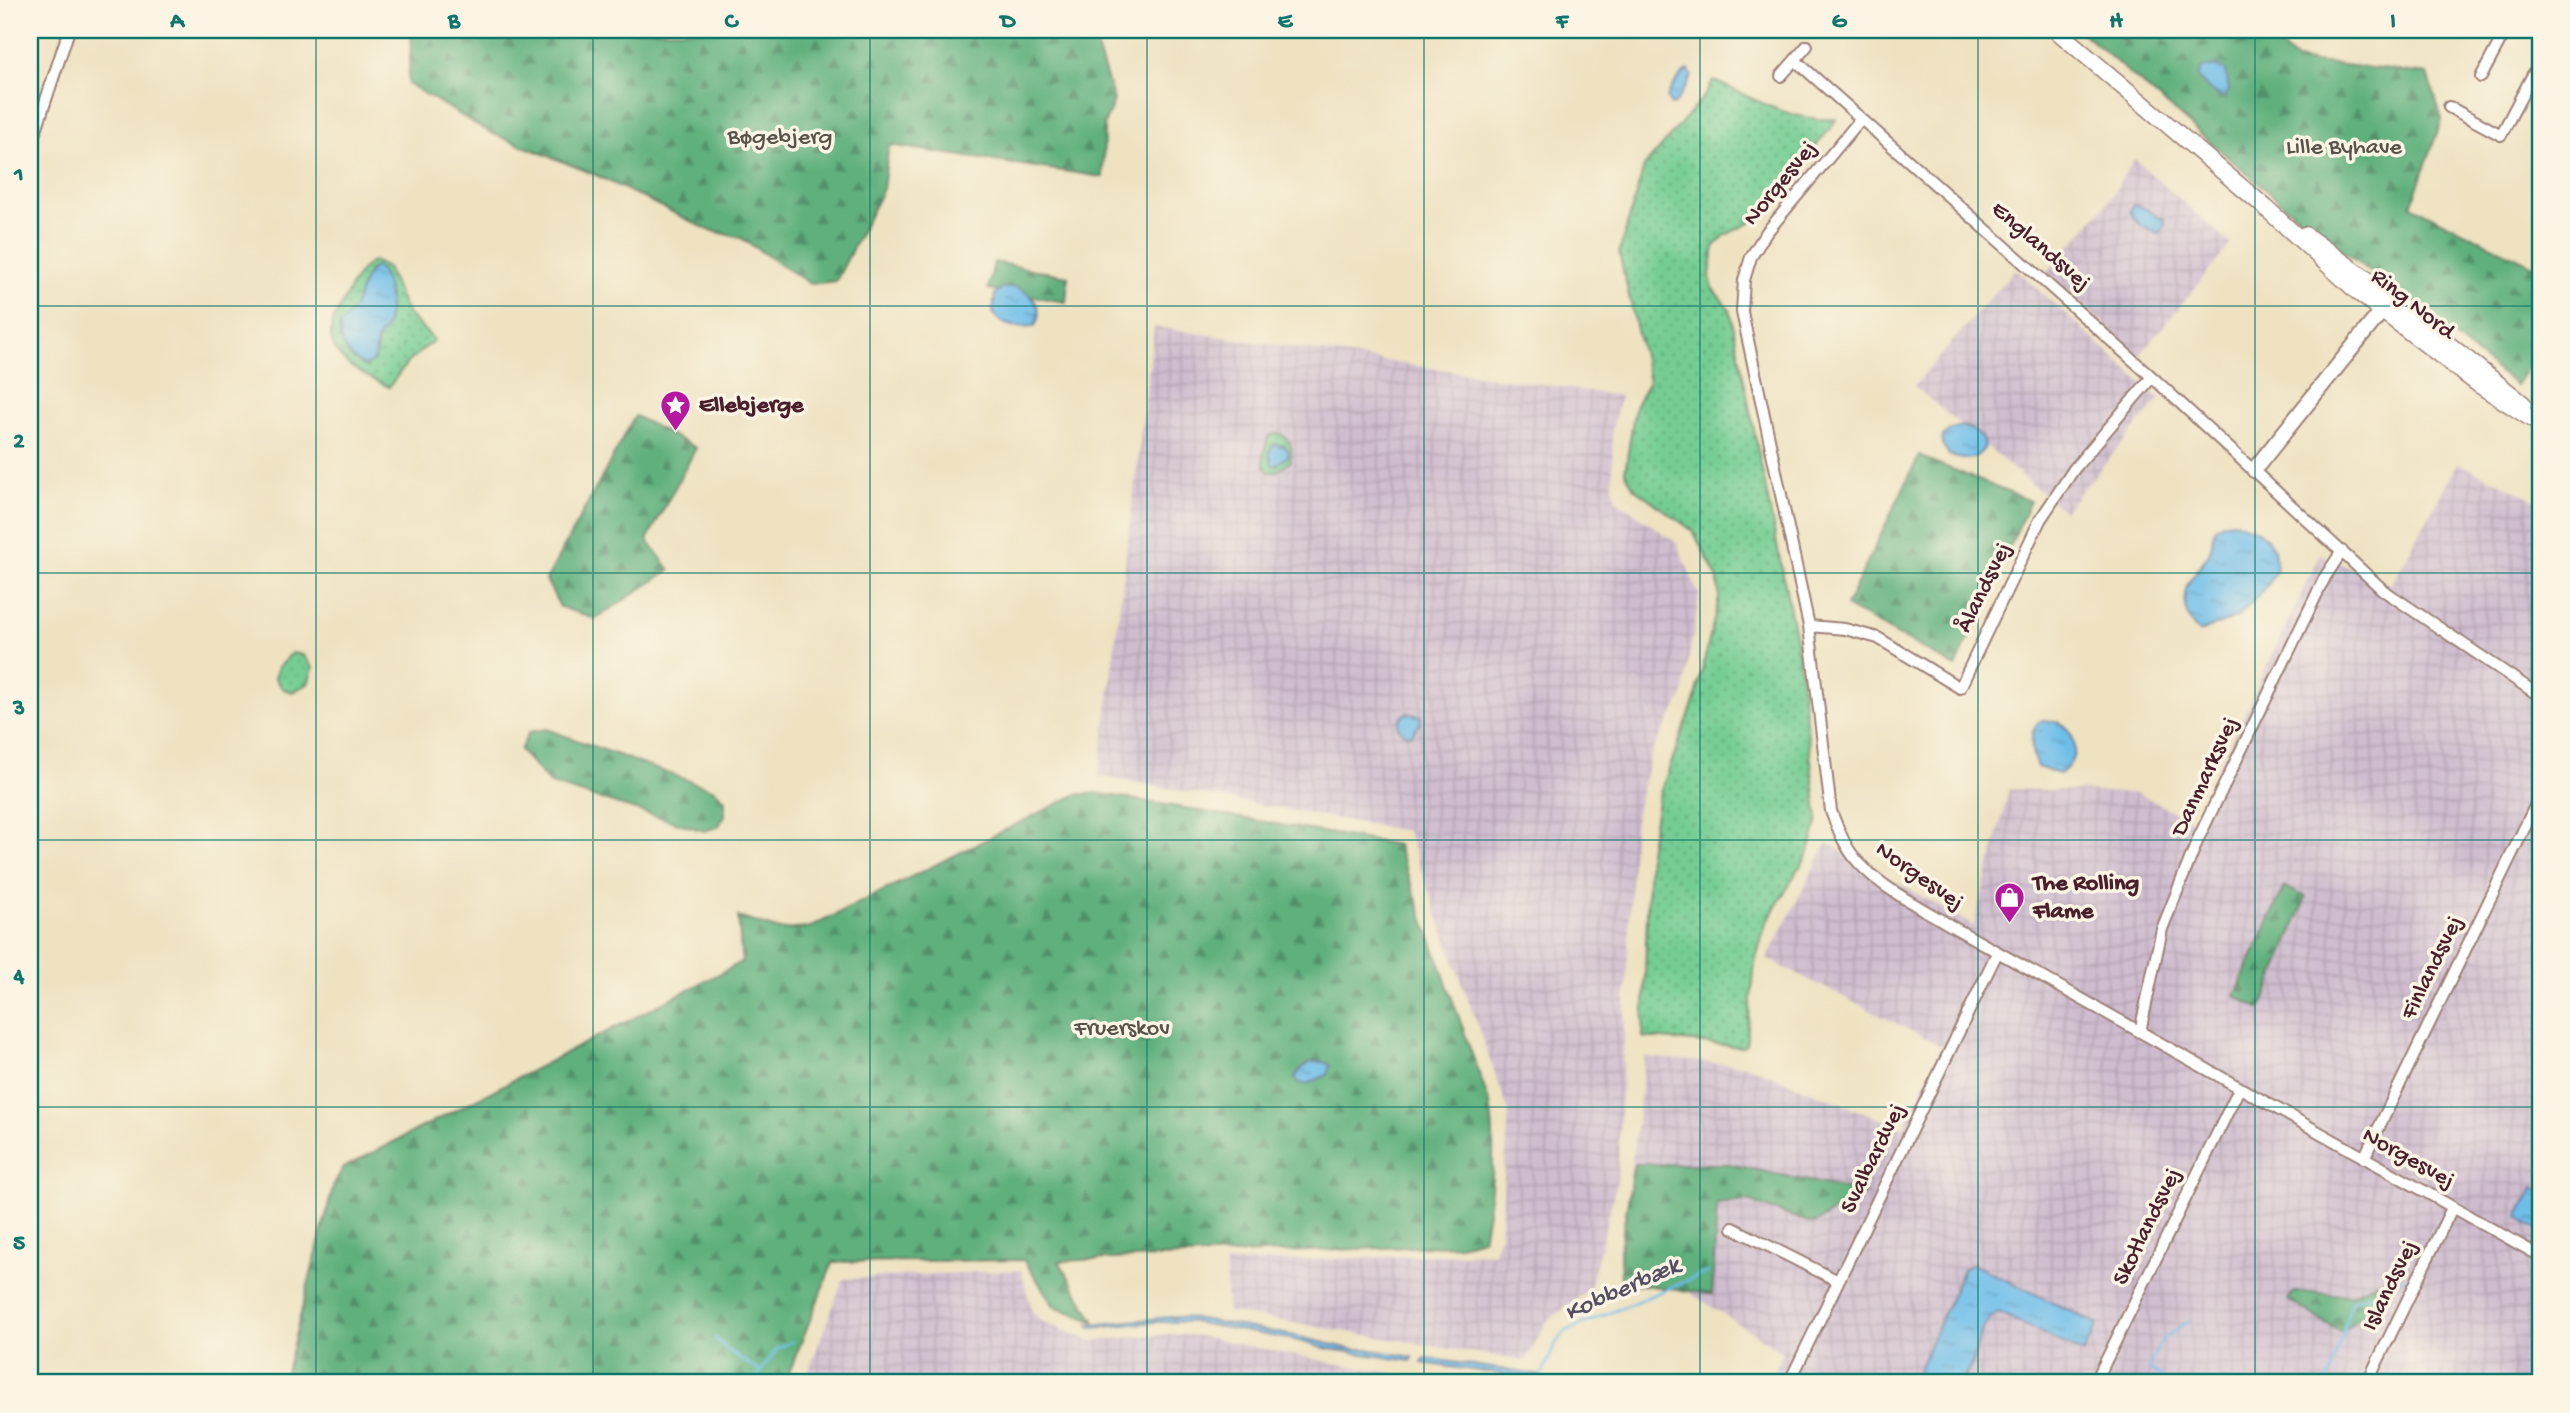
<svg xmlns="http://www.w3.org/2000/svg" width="2570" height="1413" viewBox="0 0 2570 1413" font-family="'Gochi Hand',sans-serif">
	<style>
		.industrial { fill: url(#industrial-grid) }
		.grass { fill: url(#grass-dots); stroke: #5f765f; stroke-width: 2; fill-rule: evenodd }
		.forest { fill: url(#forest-firs); stroke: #546854; stroke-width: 2 }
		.water { fill: url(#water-ripples); stroke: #5c6e8a; stroke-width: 2 }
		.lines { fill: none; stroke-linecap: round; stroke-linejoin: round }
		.stream { stroke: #6ebeea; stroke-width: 2.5 }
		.minor-casing { stroke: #9c8076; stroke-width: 14 }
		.tertiary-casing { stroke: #9c8076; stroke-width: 18 }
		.secondary-casing { stroke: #9c8076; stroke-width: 19 }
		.minor { stroke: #fff; stroke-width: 10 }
		.tertiary { stroke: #fff; stroke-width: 14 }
		.secondary { stroke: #fff; stroke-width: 16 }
		.grid { fill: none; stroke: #0f766e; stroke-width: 2; stroke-opacity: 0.55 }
		.labels { text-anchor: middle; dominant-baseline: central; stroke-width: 7; stroke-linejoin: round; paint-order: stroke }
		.park-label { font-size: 24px; fill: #57534a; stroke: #fcf5e5 }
		.street-label { font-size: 24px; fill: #4a1f2b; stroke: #fcf5e5 }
		.poi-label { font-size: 24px; font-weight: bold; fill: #4a1f2b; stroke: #fcf5e5; text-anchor: start }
		.water-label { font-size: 26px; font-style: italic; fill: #554f64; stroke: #fcf5e5 }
		.neatline { fill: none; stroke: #0f766e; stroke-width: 2.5 }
		.grid-label { font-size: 23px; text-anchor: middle; font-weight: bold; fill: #0f766e }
	</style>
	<defs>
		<pattern id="industrial-grid" width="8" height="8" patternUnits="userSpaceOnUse" patternTransform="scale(1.75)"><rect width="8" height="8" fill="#cfbdcf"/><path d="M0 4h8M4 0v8" fill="none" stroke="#b3a2b2"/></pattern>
		<pattern id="grass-dots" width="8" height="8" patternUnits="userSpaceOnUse" patternTransform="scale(1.75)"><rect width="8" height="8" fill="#74cd93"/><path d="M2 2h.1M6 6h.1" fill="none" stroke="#61a678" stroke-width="1.8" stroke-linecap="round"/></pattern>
		<pattern id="forest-firs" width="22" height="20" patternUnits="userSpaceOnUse" patternTransform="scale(1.75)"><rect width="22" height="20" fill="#5fb07d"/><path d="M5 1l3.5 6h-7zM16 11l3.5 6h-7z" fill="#508f67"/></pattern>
		<pattern id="water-ripples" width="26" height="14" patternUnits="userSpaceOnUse" patternTransform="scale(1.75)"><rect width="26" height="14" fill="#6ebeea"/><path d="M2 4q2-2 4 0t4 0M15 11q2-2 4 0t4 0" fill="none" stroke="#5c9abe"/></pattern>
	</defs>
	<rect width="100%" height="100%" fill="#fcf5e5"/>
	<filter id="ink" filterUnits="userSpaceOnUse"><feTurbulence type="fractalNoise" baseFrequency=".0143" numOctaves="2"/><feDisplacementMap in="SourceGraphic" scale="14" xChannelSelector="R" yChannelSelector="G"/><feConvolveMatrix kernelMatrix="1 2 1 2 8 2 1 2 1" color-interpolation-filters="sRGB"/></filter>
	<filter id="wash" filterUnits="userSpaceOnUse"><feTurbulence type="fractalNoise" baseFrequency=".00686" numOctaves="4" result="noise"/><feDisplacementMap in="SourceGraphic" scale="28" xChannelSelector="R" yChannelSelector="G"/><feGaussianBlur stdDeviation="1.57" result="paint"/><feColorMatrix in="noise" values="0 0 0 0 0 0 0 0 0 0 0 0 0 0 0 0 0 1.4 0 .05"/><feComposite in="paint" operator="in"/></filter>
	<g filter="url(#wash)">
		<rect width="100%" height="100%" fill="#eee2c1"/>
		<path class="industrial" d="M2134,159L2231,244L2139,356L2047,273L2108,202Z
			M2015,269L2160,399L2064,511L1914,386Z
			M1154,327L1620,396L1612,429L1613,489L1616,500L1677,543L1699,595L1683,696L1652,751L1637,807L1633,838L1617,1180L1591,1285L1586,1292L1547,1321L1525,1361L1227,1312L1226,1263L1494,1253L1500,1235L1509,1112L1407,831L1099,776Z
			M2458,463L2540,502V1383H1769L1783,1352L1621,1249L1645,1057L1748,1066L1903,1128L1942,1046L1767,959L1827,843L1974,926L2009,789L2138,793L2193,822L2320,554L2391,585Z
			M1021,1270L1032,1312L1041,1321L1091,1341L1169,1334L1199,1336L1349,1366L1413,1376L1488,1383H804L843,1279Z"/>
		<path class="grass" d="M1713,80C1749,97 1794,123 1836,119L1833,125L1756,220L1725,235L1714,247L1710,276L1713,289L1730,310L1797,645L1818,821L1809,852L1766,923L1755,962L1746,1045L1743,1047L1643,1037L1649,851L1659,796L1696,696L1719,598L1718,579L1693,531L1634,488L1625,472L1635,407L1649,381L1619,253L1644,167L1706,94Z
			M373,261L387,268L407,313L434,340L407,363L389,387C366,376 328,361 331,329C332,319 340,309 344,300C352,285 357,270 373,261ZM371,269L384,281L388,291L377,339V353L372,362L365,366C346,351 339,347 343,322C360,310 360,285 371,269Z
			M1278,433C1292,440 1293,448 1290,462L1277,471L1269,472C1259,462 1265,448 1269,436Z
			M292,653L303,655L313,668L308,684L292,692L283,689L275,678L278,667Z"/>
		<path class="forest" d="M412,30H1096L1095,42L1114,100L1104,125L1103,177L889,145L883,189L836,281L810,284L741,238L709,230L596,175L491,133L408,84Z
			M2079,30H2110L2123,40L2130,30H2263L2296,60L2428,74L2442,119L2411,206L2540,269V349L2516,385L2284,205Z
			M994,262L1068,276L1066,302L988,289Z
			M635,416L696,448L647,540L670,570L595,619L560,607L546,580Z
			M1919,456L2030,501L1956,667L1846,606Z
			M546,729L715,790L725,800V816L718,827L704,831L550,784L520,750L529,732Z
			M1097,793L1397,845L1490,1104C1497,1148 1492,1196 1483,1239L1460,1245L1059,1261L1095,1322L1054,1306L1024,1260L833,1262L785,1383H283L334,1184L343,1168L742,962L738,917L780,930L809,928L1075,795Z
			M2284,887L2306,897L2261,1009L2235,996Z
			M1634,1164H1729L1865,1193L1813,1224L1748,1201L1717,1204L1712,1294L1621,1282L1620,1249Z
			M2391,1276L2381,1300L2341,1332L2288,1300L2294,1292L2350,1295Z"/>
		<path class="water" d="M2217,66L2226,70L2229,91L2223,98L2209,90L2198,77L2202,68Z
			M1689,70L1692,76L1675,104L1671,105L1667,98C1671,88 1679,75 1689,70Z
			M2133,205L2140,206L2164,219L2165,226L2159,233C2146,231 2136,222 2130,211Z
			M375,267C392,278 391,312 385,329C383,333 380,335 378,338C372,350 383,357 365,366C348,358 338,343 340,324C363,307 358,277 375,267Z
			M1015,287C1033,294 1045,307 1035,326C1018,327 1004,329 993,313L995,294L1002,288Z
			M1962,426C1974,430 1982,435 1985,447C1975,462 1964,461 1949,455L1942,444L1943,436L1951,429Z
			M1275,444L1284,446L1288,450V456L1275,466L1272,465L1269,452Z
			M2234,521L2257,530L2267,539L2274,550L2277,569L2268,585L2238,617L2199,632C2193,627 2190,622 2187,614C2178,588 2194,575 2208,555C2218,539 2204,523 2234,521Z
			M1406,713L1421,716L1420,724L1411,735L1404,734L1398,727L1399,720Z
			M2042,720C2047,721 2054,721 2059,723C2081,734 2078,764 2059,774L2037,767C2031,751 2027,730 2042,720Z
			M1323,1062L1330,1065L1327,1075L1307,1084L1297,1083L1296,1076C1304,1064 1309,1061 1323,1062Z
			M2534,1187L2540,1190V1230L2518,1217Z
			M1972,1264L2098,1324L2083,1353L1998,1312C1981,1323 1979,1339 1974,1357C1972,1366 1966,1375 1961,1383H1913L1963,1269Z
			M1171,1317L1194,1318L1296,1336L1351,1349H1367L1413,1357L1411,1361L1329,1349L1294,1340L1193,1322H1155L1092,1328L1089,1325Z
			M1425,1358L1539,1375L1536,1379L1422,1363Z"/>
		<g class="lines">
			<path class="stream" d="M715,1338L728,1350L759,1371
				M753,1383L776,1350L793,1341
				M1538,1383L1556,1343L1566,1331L1708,1272
				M2172,1383L2148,1369L2162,1339L2189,1321
				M2325,1383L2332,1369L2352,1300L2379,1292L2403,1277"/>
		</g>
	</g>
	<g filter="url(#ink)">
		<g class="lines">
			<defs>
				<path id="minor" d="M2539,30H2540
					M1795,60L2152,377L2383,590L2540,696
					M1781,76L1807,46
					M2481,77L2506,30
					M2449,107L2501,135L2540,61
					M1860,120L1766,233L1751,257L1744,280L1742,312L1809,626L1831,811C1838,829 1845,848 1859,863C1884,890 1922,908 1953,927L2540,1256
					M30,148L69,30
					M1809,626L1845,629L1878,638L1960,688L2040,520L2074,469L2152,377
					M2140,1032L2162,929L2199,837L2325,577L2342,551
					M2364,1158L2540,796
					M1733,1228L1838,1281
					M1789,1383L1997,953
					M2095,1383L2239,1089
					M2367,1383L2452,1208"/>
				<path id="tertiary" d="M2254,470L2389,302"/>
				<path id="secondary" d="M2056,30L2266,208L2359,293L2478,384L2540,424
					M2305,235L2369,281L2523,404"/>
			</defs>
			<use href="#minor" class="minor-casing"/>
			<use href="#tertiary" class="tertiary-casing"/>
			<use href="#secondary" class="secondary-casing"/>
			<use href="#minor" class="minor"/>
			<use href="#tertiary" class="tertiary"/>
			<use href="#secondary" class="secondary"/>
		</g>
	</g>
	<path class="grid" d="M316,30V1383M593,30V1383M870,30V1383M1147,30V1383M1424,30V1383M1700,30V1383M1978,30V1383M2255,30V1383M30,306H2540M30,573H2540M30,840H2540M30,1107H2540"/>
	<defs>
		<symbol id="sight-pin" viewBox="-11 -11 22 30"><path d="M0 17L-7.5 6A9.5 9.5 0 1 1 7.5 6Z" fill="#b5179e" stroke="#fcf5e5"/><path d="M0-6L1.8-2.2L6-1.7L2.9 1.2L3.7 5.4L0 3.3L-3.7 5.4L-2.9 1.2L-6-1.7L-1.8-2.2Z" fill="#fff"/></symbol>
		<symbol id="shop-pin" viewBox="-11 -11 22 30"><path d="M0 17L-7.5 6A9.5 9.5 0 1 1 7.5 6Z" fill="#b5179e" stroke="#fcf5e5"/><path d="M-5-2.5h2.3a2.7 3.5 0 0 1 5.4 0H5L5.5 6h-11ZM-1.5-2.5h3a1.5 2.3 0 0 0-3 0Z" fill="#fff"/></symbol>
	</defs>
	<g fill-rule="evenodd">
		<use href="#sight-pin" x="658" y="388" width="35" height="47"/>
		<use href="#shop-pin" x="1992" y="880" width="35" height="47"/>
	</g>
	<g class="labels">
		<g class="park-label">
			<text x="780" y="138">Bøgebjerg</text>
			<text x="2344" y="148">Lille Byhave</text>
			<text x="1122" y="1029">Fruerskov</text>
		</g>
		<g class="street-label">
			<text transform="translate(1781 184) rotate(-51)">Norgesvej</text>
			<text transform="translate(2040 247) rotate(41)">Englandsvej</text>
			<text transform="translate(2412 305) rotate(38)">Ring Nord</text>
			<text transform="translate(1985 588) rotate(-64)">Ålandsvej</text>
			<text transform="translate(2206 777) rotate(-65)">Danmarksvej</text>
			<text transform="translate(1919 877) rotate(35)">Norgesvej</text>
			<text transform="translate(2433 968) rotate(-64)">Finlandsvej</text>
			<text transform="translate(1874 1159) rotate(-64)">Svalbardvej</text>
			<text transform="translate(2408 1159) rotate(29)">Norgesvej</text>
			<text transform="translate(2148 1227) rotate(-64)">Skotlandsvej</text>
			<text transform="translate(2391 1286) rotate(-64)">Islandsvej</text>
		</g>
		<g class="poi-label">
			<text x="699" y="406">Ellebjerge</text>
			<text x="2033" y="884">The Rolling<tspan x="2033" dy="28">Flame</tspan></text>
		</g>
		<g class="water-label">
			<text transform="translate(1623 1291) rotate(-24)">Kobberbæk</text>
		</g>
	</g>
	<rect width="2570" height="1413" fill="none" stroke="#fcf5e5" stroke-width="77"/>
	<rect x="38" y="38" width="2494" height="1336" class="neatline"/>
	<g class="grid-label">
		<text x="177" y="27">A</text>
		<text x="454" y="27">B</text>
		<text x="731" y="27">C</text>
		<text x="1008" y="27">D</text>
		<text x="1285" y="27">E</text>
		<text x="1562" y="27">F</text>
		<text x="1839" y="27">G</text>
		<text x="2116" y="27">H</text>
		<text x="2393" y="27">I</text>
		<text x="19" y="180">1</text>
		<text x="19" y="447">2</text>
		<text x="19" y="714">3</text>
		<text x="19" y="982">4</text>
		<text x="19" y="1249">5</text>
	</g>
</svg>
